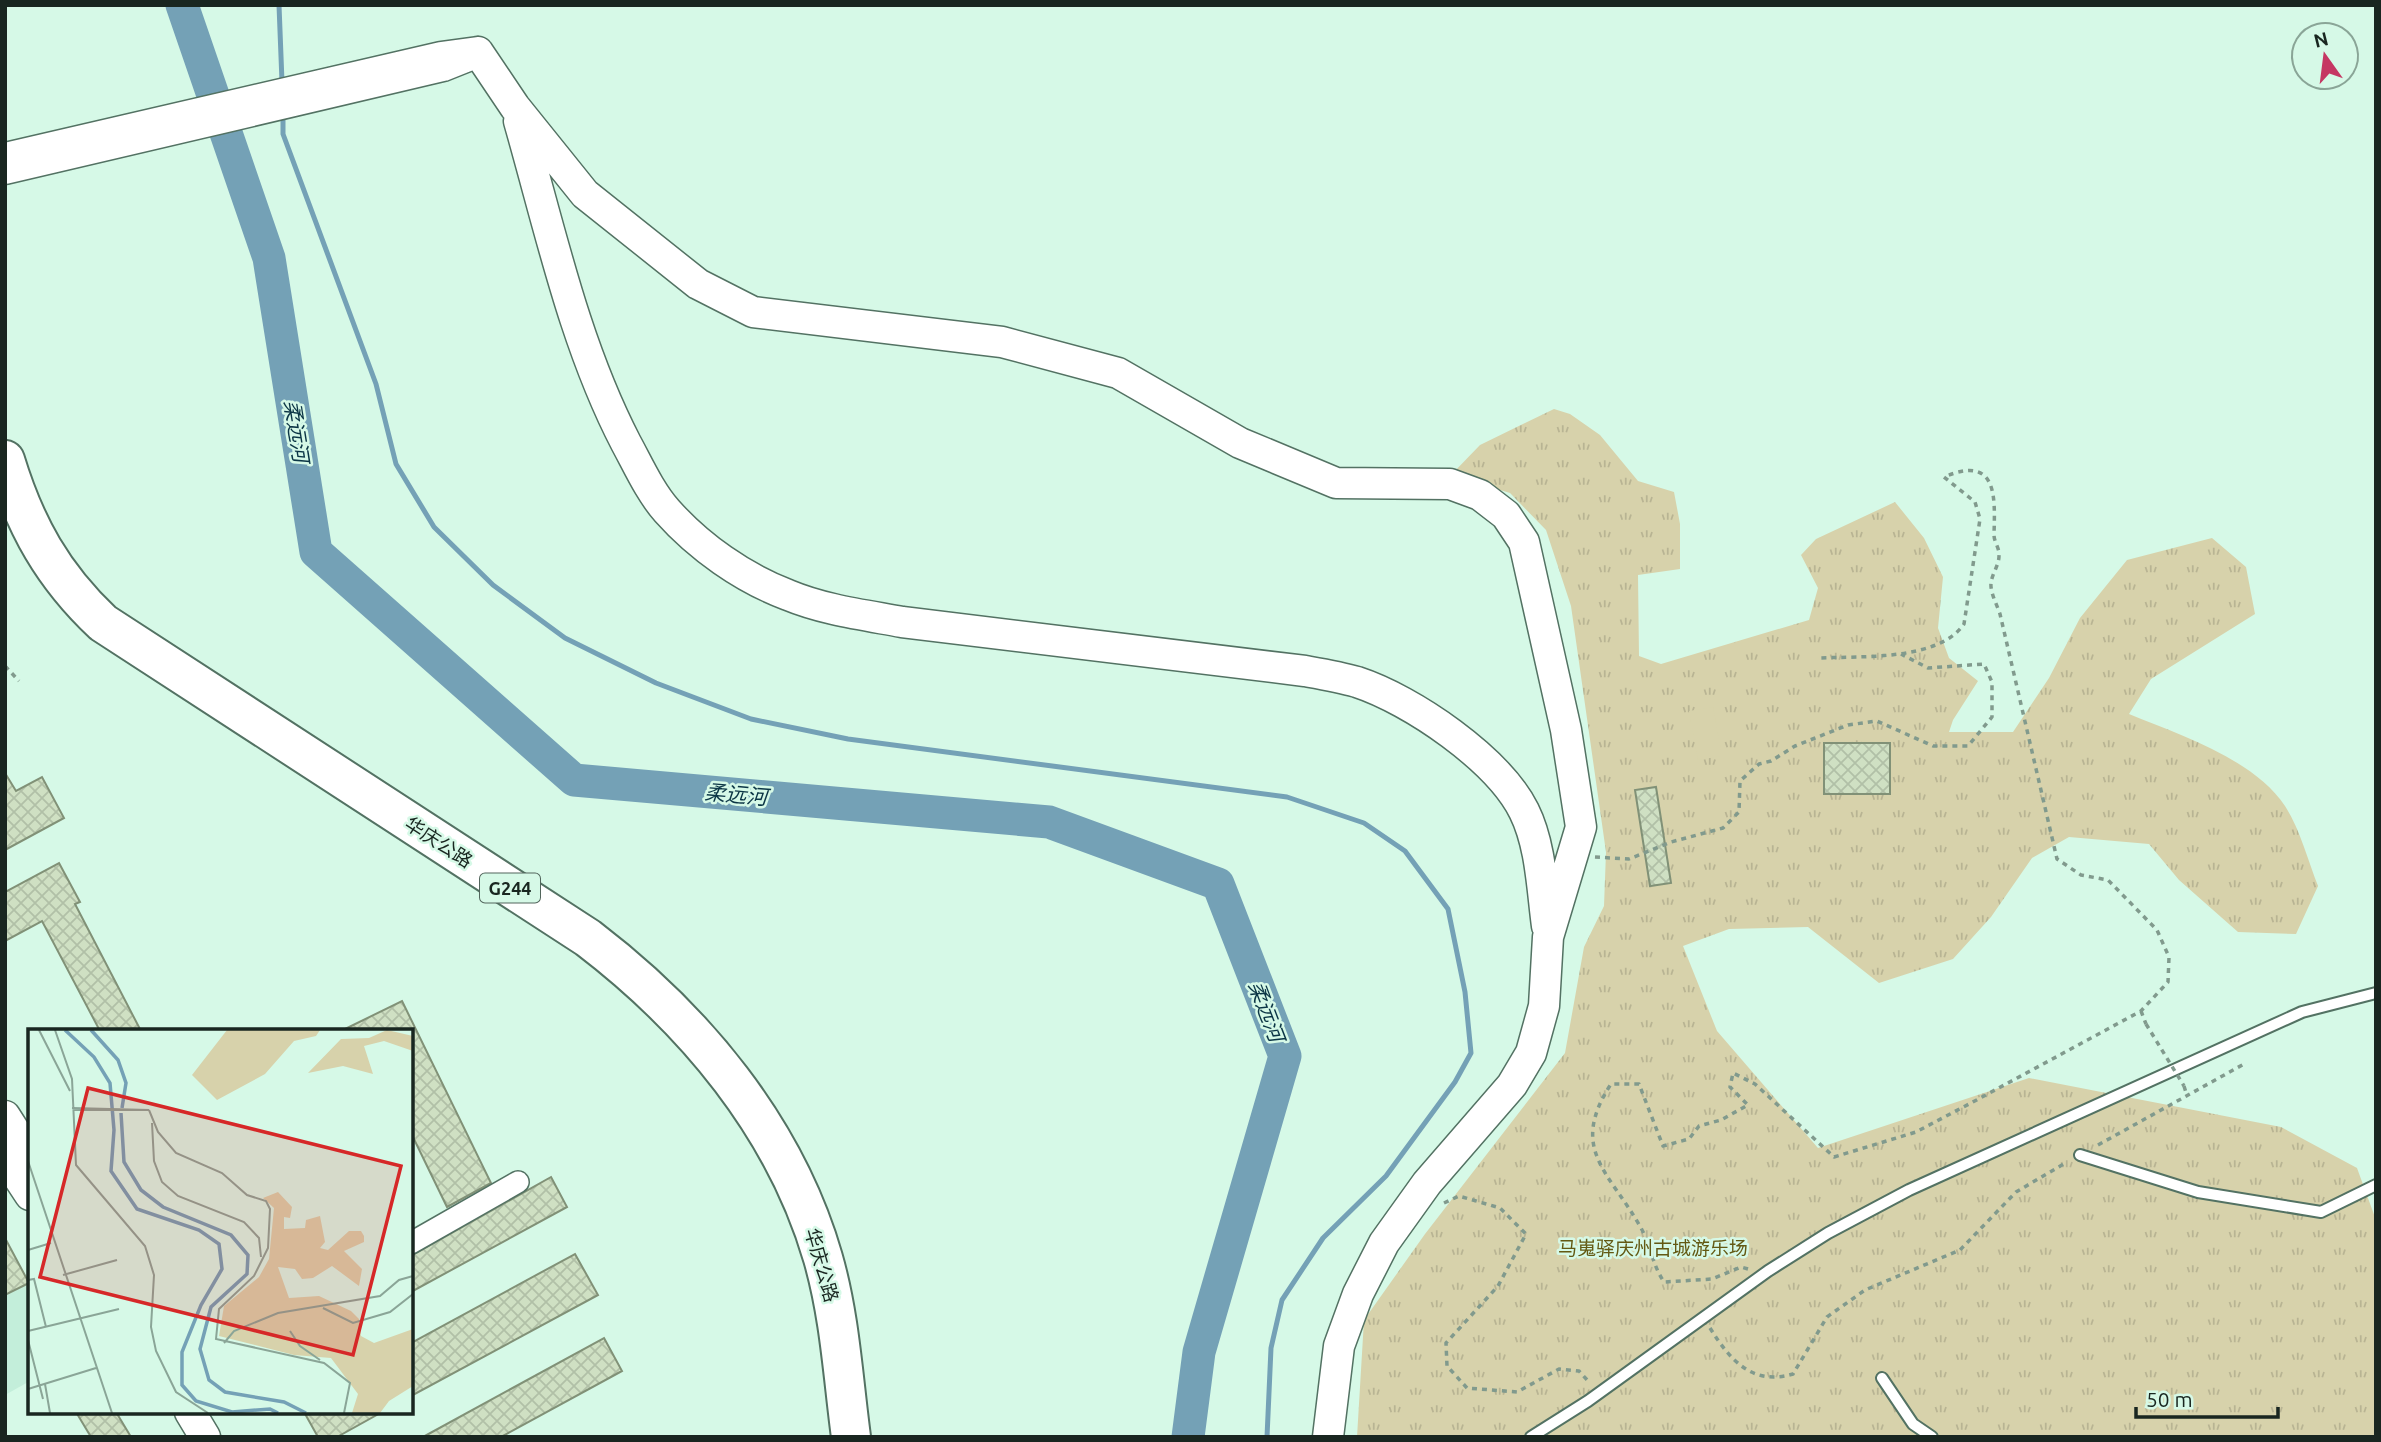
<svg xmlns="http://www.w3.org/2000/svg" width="2381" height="1442" viewBox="0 0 2381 1442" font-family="Ubuntu,'Noto Sans SC',sans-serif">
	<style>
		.built { fill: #c3eeda }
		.grass { fill: url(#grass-tufts) }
		.pitch { fill: #d7d2ab }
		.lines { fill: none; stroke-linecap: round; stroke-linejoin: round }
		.stream { stroke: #74a1b6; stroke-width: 5 }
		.river { stroke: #74a1b6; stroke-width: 33 }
		.building { fill: url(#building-cross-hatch); stroke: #819177; stroke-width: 2 }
		.lane-casing { stroke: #537263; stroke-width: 14 }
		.street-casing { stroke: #537263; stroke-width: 24 }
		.secondary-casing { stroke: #537263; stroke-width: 33 }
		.highway-casing { stroke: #537263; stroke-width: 42 }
		.path { stroke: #819a8d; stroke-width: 3.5; stroke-dasharray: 5 5; stroke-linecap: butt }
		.lane { stroke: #fff; stroke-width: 10 }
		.street { stroke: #fff; stroke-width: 21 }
		.secondary { stroke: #fff; stroke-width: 30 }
		.highway { stroke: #fff; stroke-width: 38 }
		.path-bridge { stroke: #819a8d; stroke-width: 3.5; stroke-dasharray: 5 5; stroke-linecap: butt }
		.labels { text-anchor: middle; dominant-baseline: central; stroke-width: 5; stroke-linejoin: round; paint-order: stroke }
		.shield { fill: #d6f9e7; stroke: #52655c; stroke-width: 2 }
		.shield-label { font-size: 18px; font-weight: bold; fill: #192620 }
		.street-label { font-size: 19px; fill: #192620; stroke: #d6f9e7 }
		.park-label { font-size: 19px; fill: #635913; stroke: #d6f9e7 }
		.water-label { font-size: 21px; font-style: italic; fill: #0b3545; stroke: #d6f9e7 }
		.inset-river { fill: none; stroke: #74a1b6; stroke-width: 3.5 }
		.inset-road { fill: none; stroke: #8aa597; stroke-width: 2 }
		.view { fill: #d62828; fill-opacity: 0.15; stroke: #d62828; stroke-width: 3.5 }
		.inset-edge { fill: none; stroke: #192620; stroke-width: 3.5 }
	</style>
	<defs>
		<pattern id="grass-tufts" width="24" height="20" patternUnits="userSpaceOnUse" patternTransform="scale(1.75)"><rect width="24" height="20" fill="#d7d2ab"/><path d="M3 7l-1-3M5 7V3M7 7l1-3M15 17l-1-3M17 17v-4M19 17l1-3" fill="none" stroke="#b8b493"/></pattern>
		<pattern id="building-cross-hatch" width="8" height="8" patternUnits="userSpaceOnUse" patternTransform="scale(1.75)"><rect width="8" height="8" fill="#cfe0c3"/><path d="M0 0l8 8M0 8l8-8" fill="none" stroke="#b1c0a7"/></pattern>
	</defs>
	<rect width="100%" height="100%" fill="#d6f9e7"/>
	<path class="built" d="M29,1273L30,1381L5,1395V1286Z"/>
	<path class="grass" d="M1554,409L1570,414L1600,435L1638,481L1674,492L1680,524V569L1638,575L1639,656L1661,664L1809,620L1818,588L1801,555L1816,539L1895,502L1924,538L1943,577L1938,628L1949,658L1978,681L1953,720L1949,732H2013L2049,678L2080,618L2127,560L2212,538L2246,567L2255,614L2151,679L2129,714C2180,735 2254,759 2285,806C2300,829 2308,861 2318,886L2296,934L2238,932L2179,880L2149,844L2069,837L2032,858L1991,917L1953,959L1879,983L1808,927L1729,929L1683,946L1717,1031L1818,1148L2029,1078L2281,1127L2357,1168L2376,1220V1437H1357L1364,1320L1425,1234L1565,1053L1584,947L1604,906L1606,852L1571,606L1546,530L1510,493L1451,475L1480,445Z"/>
	<path class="pitch" d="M1713,707L1722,756L1698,760L1689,711Z"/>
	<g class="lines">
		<path class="stream" d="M279,5L282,82
			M283,113V134L376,384L396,464L434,527L493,585L565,638L656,683L751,719L848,739L1287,797L1364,823L1405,851L1448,909L1465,992L1471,1053L1455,1082L1386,1176L1323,1238L1282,1300L1271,1348L1267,1437"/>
		<path class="river" d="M182,5L269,258L316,552L574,780L1049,822L1218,884L1285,1056L1199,1352L1188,1437"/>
	</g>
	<path class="building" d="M1824,743H1890V794H1824Z
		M5,773L16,791L42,777L64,818L5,850Z
		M1656,787L1671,883L1650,886L1635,790Z
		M59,863L80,902L75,904L141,1031H100L42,921L5,941V892Z
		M402,1001L491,1183L447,1207L411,1133V1031H341Z
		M551,1177L567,1207L411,1292V1256Z
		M5,1238L29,1283L5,1295Z
		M575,1254L598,1295L411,1396V1343Z
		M604,1338L622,1371L501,1437H423Z
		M76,1412H116L131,1437H91Z
		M304,1412H382L337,1437H318Z"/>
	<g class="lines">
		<defs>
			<path id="lane" d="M2080,1155L2198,1192L2321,1212L2376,1185
				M1882,1378L1913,1424L1932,1437
				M1531,1437L1588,1401L1768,1271L1828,1233L1909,1190L2302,1012L2376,993"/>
			<path id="street" d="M411,1243L518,1182"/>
			<path id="secondary" d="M478,52L515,107L585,194L698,284L753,312L1002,342L1118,373L1240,443L1336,483L1450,484L1480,495L1506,515L1524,542L1566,730L1581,827L1548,937L1544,1006L1531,1053L1512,1085L1427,1183L1384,1243L1358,1294L1339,1346L1328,1437
				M519,121C550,229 574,343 626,443C638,465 650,492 667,511C699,547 743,578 788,595C824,610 864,615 902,622L1305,671C1322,674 1340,677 1357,682C1412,700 1498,759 1524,811C1541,845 1542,889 1547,926
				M5,158L441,57L478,52L443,66L5,169
				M5,1116L30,1155
				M5,1157L30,1195
				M190,1412L205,1437"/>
			<path id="highway" d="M5,460C25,526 53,576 103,623L588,938C694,1019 785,1127 823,1258C840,1317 843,1377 851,1437"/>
		</defs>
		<use href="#lane" class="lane-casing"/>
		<use href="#street" class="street-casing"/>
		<use href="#secondary" class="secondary-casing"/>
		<use href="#highway" class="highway-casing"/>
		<path class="path" d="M5,666L19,681
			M1595,857L1629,859L1671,842L1723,828L1739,812L1740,781L1759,764L1771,761L1795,746L1848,725L1877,721L1933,746H1968L1992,717V682L1984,664L1928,668L1901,654
			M2141,1011L2146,1024
			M2184,1086L2187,1096
			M2098,1145L2244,1064
			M1444,1203L1459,1196L1500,1208L1526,1234L1498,1286L1446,1343L1447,1366L1467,1388L1517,1392L1559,1369L1579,1371L1589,1382
			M1748,1269L1741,1267L1712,1279L1664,1282C1652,1264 1651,1246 1641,1228C1610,1172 1568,1150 1611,1084H1639L1663,1146L1689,1139L1699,1126L1721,1120L1748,1105L1730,1087L1733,1073L1755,1084L1834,1157L1916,1132L1971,1103L2141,1011L2168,982L2169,957L2157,930L2108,880L2081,875L2057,859L2000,614C1997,605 1990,592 1991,583C1992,574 1999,565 1999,556C2000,549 1994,542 1994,535C1995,497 1998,454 1944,477L1975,502L1980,519L1964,624C1939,661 1861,656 1819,658
			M1710,1328C1730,1360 1752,1386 1793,1374L1827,1317L1865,1290L1960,1250L2016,1192L2067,1162"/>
		<use href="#lane" class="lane"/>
		<use href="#street" class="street"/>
		<use href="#secondary" class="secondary"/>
		<use href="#highway" class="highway"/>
		<path class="path-bridge" d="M2146,1024L2184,1086"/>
	</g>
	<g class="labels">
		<rect class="shield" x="480" y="873.5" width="60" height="29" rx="5"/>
		<g class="shield-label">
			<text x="510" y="888">G244</text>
		</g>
		<g class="street-label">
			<text transform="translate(439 842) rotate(33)">华庆公路</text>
			<text transform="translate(822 1265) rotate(74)">华庆公路</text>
		</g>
		<g class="park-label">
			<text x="1653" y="1248">马嵬驿庆州古城游乐场</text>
		</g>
		<g class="water-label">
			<text transform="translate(297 431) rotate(81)">柔远河</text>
			<text transform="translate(736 794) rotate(5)">柔远河</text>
			<text transform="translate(1267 1011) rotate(69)">柔远河</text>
		</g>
	</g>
	<g transform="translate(28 1029)">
		<rect width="385" height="385" fill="#d6f9e7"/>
		<path d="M199,1H292L288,7L266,12L237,45L189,71L164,46ZM250,163L264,178L262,189L256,188V200L277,199L278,191L292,187L297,213L292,219L300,221L321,202H333L336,207V213L316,222L334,240L331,257L304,237L285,249L274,250L267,240L250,238L261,269L291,267L323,282L331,290L333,307L346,314L385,300V357L361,372L352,384H324L330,365L303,329L266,326L191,307L196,277L231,248L241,230L246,179L235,169Z" fill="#d7d2ab"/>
		<path d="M359,1L385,7V22L356,12L336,17L345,45L315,37L280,44L313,10L341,9Z" fill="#d7d2ab"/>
		<path class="inset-river" d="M37,1L66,28L82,54L86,101L83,142L109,180L171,201L191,215L194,240L173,276L154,323V356L168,372L204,383L242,380L250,384M63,1L90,31L98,54L94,79M93,84L96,133L113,161L135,178L203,206L220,226L219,245L183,278L172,320L181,351L197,363L256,373L278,384"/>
		<path class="inset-road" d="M11,1L42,62M27,1L44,50L48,136L117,217L126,246L123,298L128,322L148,363L180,384M44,79L121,81H45M121,81L130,103L148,124L194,144L219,166L238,172L242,180L240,219L226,247L191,280L188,310L296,334L322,354L316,384M124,94L126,132L134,153L150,167L216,193L231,209L233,228M0,132L84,384M0,221L23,214M35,246L89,231M0,251L6,250L18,298M295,279L325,294L362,283L385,265M0,302L91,280M262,302L272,317L292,331M0,311L15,370M196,314L206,302L250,284L352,267L371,251L385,247M17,355L22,384M0,360L68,339"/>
		<path class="view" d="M60,59L373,137L325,326L12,248Z"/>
		<rect width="385" height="385" class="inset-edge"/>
	</g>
	<rect width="2381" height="1442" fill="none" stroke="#192620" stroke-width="14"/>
	<g transform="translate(2325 56) rotate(346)"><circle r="33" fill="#d6f9e7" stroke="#8aa597" stroke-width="2"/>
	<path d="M0-5L12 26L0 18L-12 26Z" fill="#c53763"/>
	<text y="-10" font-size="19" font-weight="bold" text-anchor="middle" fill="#192620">N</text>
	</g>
	<path d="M2136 1407v10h142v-10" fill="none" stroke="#192620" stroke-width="3.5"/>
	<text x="2146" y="1407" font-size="21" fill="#192620" stroke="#d6f9e7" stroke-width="5" paint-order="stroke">50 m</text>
</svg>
